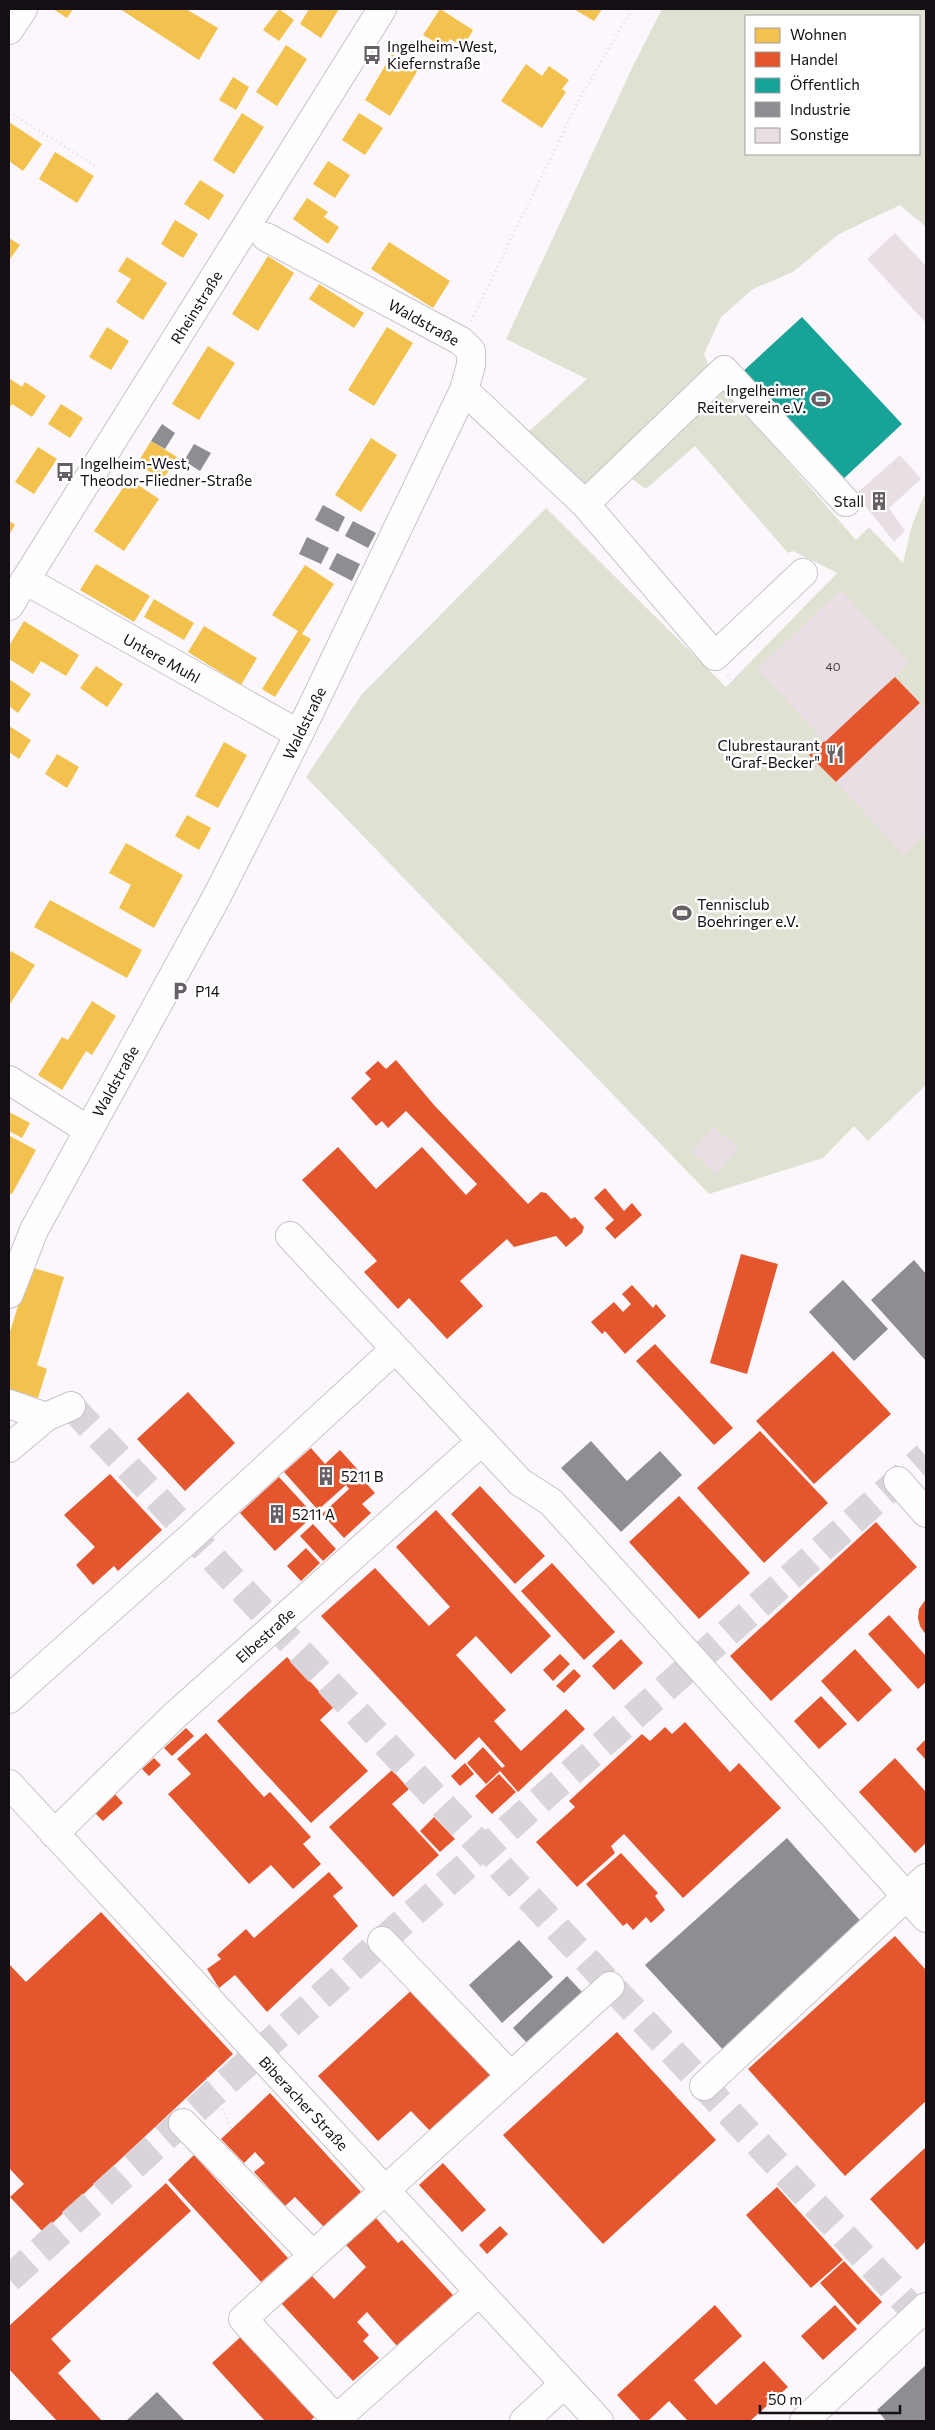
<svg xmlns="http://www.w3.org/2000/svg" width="935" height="2430" font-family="Commissioner,sans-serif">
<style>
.green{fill:#dfe2d2;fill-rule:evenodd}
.homes{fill:#f2c14e}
.shops{fill:#e4572e}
.public{fill:#17a398}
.industry{fill:#8d8d92}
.building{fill:#e8dee3}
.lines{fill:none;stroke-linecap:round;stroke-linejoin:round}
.minor-tunnel{stroke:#d9d4d9;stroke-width:28;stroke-dasharray:28 14;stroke-linecap:butt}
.minor-casing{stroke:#c8c3c8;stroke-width:30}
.major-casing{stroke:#c8c3c8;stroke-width:30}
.path{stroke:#e1e0e1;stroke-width:3;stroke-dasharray:1 4;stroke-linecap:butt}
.minor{stroke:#fffeff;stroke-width:28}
.major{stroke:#fffeff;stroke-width:28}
.path-bridge{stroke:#e1e0e1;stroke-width:3;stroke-dasharray:1 4;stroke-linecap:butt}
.labels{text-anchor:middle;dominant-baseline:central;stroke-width:5;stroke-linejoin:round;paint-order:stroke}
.number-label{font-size:12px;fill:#4a4348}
.poi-label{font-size:15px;fill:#150f15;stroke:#fff;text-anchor:start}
.street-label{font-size:15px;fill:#150f15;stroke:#fff}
</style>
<rect width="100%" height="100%" fill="#fcf7fc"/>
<path class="green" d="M662,9H926V227L900,205L839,234L793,272L753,289L721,317L704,354L712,375L856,540L869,527L903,563L912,525L926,491V1085L868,1141L854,1126L823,1158L709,1194L306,777L362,694L546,508L726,687L837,573L793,551L788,553L695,446L646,489L628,476L595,504L527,433L587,379L506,339L633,66ZM746,16H919V154H746Z"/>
<path class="homes" d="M53,9H73L67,18Z
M120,9H186L218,28L199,60Z
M279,9L294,20L279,41L263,30Z
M309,9H339L321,38L300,24Z
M440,9L473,30L463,47L450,39L445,48L423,35Z
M574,9H602L594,21Z
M286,45L307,59L277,106L256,92Z
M392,54L418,70L390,116L365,100Z
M526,64L542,76L549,66L569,80L562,89L566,92L542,128L501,101Z
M233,77L249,87L236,110L219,100Z
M242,113L264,127L234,174L213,160Z
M359,113L383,128L365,155L342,140Z
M9,122L42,144L23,171L9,161Z
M55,152L94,176L77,203L39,179Z
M328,161L350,175L335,198L313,184Z
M200,180L224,195L209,220L184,204Z
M307,198L328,212L324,217L339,227L328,244L293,219Z
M175,220L198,234L183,258L161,244Z
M9,238L20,245L10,259L9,258Z
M389,242L450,281L433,308L371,269Z
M268,256L294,273L258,331L232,314Z
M127,257L167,283L143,320L116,302L131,279L118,271Z
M319,284L364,313L354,328L309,299Z
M107,327L129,341L111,370L89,357Z
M387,327L413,343L374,406L348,390Z
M208,346L235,363L199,420L172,404Z
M9,378L22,387L25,382L46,396L32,417L12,404L9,409Z
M61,404L83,418L70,438L48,424Z
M371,438L397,455L361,512L335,495Z
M151,441L177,457L163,480L137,464Z
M38,447L57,459L34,494L15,482Z
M129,479L159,499L124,551L94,531Z
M9,521L15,525L9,535Z
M96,564L150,596L134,622L80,590Z
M305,565L334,584L302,634L311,639L275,697L262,689L298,631L272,615Z
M154,599L194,623L184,640L144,617Z
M24,621L79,655L66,676L41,661L33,674L9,659V646Z
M204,626L257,658L241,685L188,652Z
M96,666L123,684L107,707L80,688Z
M9,679L31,694L18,713L9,706Z
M9,726L31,740L19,759L9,752Z
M224,742L247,755L218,808L195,796Z
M57,754L79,767L67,788L45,774Z
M187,815L211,828L199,850L175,836Z
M126,843L183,875L154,928L119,908L131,885L109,873Z
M50,900L142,950L127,978L34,927Z
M11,951L35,965L10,1004L9,955Z
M92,1001L116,1016L92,1055L86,1051L62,1090L38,1075L62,1037L68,1040Z
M9,1112L30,1123L22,1138L9,1131Z
M10,1136L36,1150L12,1194L9,1193Z
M30,1267L64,1277L37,1365L47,1369L38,1398L9,1389V1335Z"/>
<path class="shops" d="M895,677L920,703L836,782L809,755Z
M396,1060L434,1105L528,1204L541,1192L546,1193L571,1219L575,1217L584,1227L582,1233L566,1247L556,1236L514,1247L507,1239L460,1281L483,1306L447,1339L409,1298L398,1309L364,1272L377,1261L302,1180L338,1147L376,1189L422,1147L466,1195L477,1184L406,1111L388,1128L382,1121L376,1126L351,1098L371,1079L365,1073L378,1061L386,1069Z
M605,1188L624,1211L632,1203L642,1215L615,1239L605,1228L614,1220L594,1198Z
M741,1254L778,1264L747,1374L710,1363Z
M632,1285L653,1308L656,1304L666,1316L625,1354L605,1331L602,1334L591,1322L614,1302L623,1312L631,1304L622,1294Z
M655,1344L733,1428L714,1445L636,1361Z
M833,1351L891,1414L814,1484L756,1421Z
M188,1392L235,1443L185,1491L137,1439Z
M760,1431L828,1503L764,1563L697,1488Z
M311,1448L325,1464L340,1450L368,1481L366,1483L375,1493L362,1504L371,1513L344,1538L322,1514L349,1489L346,1485L318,1510L284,1472Z
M110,1474L162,1530L118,1571L114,1566L93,1585L76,1565L95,1547L64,1515Z
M279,1477L314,1515L275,1551L240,1513Z
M480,1486L545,1556L515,1584L451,1514Z
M679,1496L750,1573L699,1619L629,1542Z
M436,1510L551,1636L511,1674L476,1636L456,1655L506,1710L494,1721L521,1751L566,1709L585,1729L518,1792L500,1771L486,1784L467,1763L483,1747L502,1768L505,1766L479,1737L455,1760L321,1616L375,1568L429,1626L450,1607L396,1547Z
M876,1522L917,1567L771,1701L730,1656Z
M313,1524L336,1549L323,1561L300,1536Z
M306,1548L320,1563L301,1581L287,1566Z
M552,1563L615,1632L584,1660L521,1591Z
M926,1599V1635L920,1626L918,1618L919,1609Z
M889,1615L926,1656V1682L918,1689L868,1634Z
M621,1639L643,1663L614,1690L592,1666Z
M855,1649L892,1690L858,1722L821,1681Z
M560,1654L570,1664L553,1681L543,1670Z
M287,1657L334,1707L320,1720L368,1771L311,1823L217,1721Z
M574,1669L581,1676L564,1693L556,1686Z
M821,1696L847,1724L819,1749L794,1721Z
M685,1722L730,1772L739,1763L781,1808L683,1898L624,1834L611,1846L615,1853L577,1887L536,1842L575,1807L569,1801L642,1734L650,1741L665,1727L672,1734Z
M186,1728L194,1736L172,1756L164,1748Z
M206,1733L264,1797L270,1792L311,1837L303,1844L321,1864L293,1889L271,1865L249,1884L168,1794L191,1774L177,1759Z
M926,1739V1760L916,1749Z
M154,1758L161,1765L149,1776L142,1769Z
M895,1758L926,1792V1843L915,1853L859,1792Z
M465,1763L474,1774L460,1786L451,1776Z
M392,1770L409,1789L392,1804L439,1855L393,1897L329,1827Z
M499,1774L516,1792L492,1814L475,1796Z
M114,1793L123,1803L103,1821L94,1812Z
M434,1817L455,1839L440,1852L420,1831Z
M621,1853L658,1893L655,1896L665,1910L651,1923L646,1917L633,1930L627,1923L623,1926L586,1884Z
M329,1872L343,1888L333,1896L358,1926L267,2012L235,1975L219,1988L207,1969L221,1959L217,1955L246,1929L254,1938Z
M101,1912L233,2054L43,2232L10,2197L24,2184L9,2168V1964L26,1982Z
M895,1936L926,1970V2101L845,2176L748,2069Z
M414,1988L495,2075L432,2133L411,2111L378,2141L318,2076Z
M617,2032L716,2140L603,2244L503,2135Z
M270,2093L361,2192L324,2227L295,2197L285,2206L254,2172L265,2163L255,2152L244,2163L221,2139Z
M926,2147V2241L917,2250L870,2199Z
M194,2155L288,2258L261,2282L168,2180Z
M443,2163L486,2210L462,2232L419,2185Z
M166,2183L191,2211L51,2339L71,2361L58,2373L102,2421H57L9,2369V2326Z
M777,2187L843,2260L811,2288L746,2215Z
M376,2218L398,2243L402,2240L453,2295L397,2346L367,2312L357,2322L369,2335L363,2341L379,2358L353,2381L281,2303L311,2275L334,2299L366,2267L346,2245Z
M500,2226L508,2234L487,2254L479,2245Z
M844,2261L882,2302L858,2325L820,2283Z
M715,2305L742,2336L694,2380L716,2405L764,2361L788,2387L750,2421H688L669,2401L648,2421H641L617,2395Z
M835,2305L857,2329L823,2360L801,2336Z
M246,2332L319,2413L310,2421H265L212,2363Z"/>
<path class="public" d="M802,317L902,424L840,482L740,374Z"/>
<path class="industry" d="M162,424L175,433L165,449L151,441Z
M194,444L211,453L200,471L184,461Z
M323,505L345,517L338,532L315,520Z
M353,521L376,533L368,548L345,536Z
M307,537L329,548L321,564L299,554Z
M337,553L360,564L352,581L329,569Z
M914,1260L926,1274V1361L871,1300Z
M843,1280L888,1329L854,1361L809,1312Z
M591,1441L627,1481L660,1451L682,1475L621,1532L561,1468Z
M787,1838L865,1926L726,2053L645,1965Z
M519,1940L553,1977L502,2023L469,1985Z
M567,1976L582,1992L527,2043L513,2028Z
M926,2365V2421H886L877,2410Z
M157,2392L185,2421H126Z"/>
<path class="building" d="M895,233L926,266V323L867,259Z
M900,455L921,479L889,508L905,531L894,542L856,494Z
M841,590L909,663L825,742L757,669Z
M920,703L926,710V834L904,855L836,782Z
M713,1127L739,1148L717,1174L691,1152Z"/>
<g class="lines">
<path class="minor-tunnel" d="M71,1406L926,2324
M9,2279L382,1941L926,1456"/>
<g class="minor-casing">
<path id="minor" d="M9,30L23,9
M464,390L585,504L715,656L803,573
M585,504L724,370L846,502
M25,580L299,734
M9,1080L88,1130
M290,1236L520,1482L551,1502L926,1918
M9,1294L34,1230L216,898L299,734L464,390L471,365V351L461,341L266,237
M9,1404L46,1417
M9,1448L46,1417L71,1406
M898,1481L926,1513
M9,1699L192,1536L395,1349
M9,1784L599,2421
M54,1834L172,1718L482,1441
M382,1941L511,2076
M704,2086L926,1878
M183,2123L313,2255
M334,2421L479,2292
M338,2421L243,2319L610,1986
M524,2421L564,2384
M804,2421L926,2307"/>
</g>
<g class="major-casing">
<path id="major" d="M9,606L382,9"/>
</g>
<path class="path" d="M9,112L97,167
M471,321L580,98L632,9
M501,645L645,805
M364,831L738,1136L769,1148L807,1153L826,1137L898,931L912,884L838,806L742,697L727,674
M903,915L926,925
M520,958L645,805L751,708
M749,1140L823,1056L859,1041"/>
<use href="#minor" class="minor"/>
<use href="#major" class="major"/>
<path class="path-bridge" d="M208,2077L231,2129"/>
</g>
<defs>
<g id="bus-bare" transform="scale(1.5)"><path d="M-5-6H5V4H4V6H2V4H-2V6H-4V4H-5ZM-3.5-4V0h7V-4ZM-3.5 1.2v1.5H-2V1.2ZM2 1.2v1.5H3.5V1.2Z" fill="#666066" stroke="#fff" stroke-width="2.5" paint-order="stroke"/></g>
<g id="stadium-bare" transform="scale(1.5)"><path d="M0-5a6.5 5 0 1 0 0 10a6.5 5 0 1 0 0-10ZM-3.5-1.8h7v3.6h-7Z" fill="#666066" stroke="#fff" stroke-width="2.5" paint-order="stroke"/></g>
<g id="building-bare" transform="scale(1.5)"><path d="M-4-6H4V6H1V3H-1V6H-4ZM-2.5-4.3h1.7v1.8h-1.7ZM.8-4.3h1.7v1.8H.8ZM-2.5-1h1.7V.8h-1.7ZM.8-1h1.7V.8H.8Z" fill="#666066" stroke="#fff" stroke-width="2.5" paint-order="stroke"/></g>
<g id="restaurant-bare" transform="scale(1.5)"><path d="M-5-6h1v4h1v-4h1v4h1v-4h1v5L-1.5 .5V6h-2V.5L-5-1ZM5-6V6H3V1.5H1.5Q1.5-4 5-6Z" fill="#666066" stroke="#fff" stroke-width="2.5" paint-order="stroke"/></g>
<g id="parking-bare" transform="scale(1.5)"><path d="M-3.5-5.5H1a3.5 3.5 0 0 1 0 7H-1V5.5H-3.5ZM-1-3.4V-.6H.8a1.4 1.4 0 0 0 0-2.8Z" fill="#666066" stroke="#fff" stroke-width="2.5" paint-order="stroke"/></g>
</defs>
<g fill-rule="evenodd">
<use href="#bus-bare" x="372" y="55"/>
<use href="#stadium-bare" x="821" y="399"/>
<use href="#bus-bare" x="65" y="472"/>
<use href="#building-bare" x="879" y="501"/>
<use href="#restaurant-bare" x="835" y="754"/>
<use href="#stadium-bare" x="682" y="913"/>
<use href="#parking-bare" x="180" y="991"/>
<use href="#building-bare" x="326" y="1476"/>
<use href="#building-bare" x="277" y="1514"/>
</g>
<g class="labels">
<g class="number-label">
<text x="833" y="666">40</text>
</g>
<g class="poi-label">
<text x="387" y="46">Ingelheim-West,<tspan x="387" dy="17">Kiefernstraße</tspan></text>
<text x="806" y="390" text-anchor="end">Ingelheimer<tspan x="806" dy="17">Reiterverein e.V.</tspan></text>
<text x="80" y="463">Ingelheim-West,<tspan x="80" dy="17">Theodor-Fliedner-Straße</tspan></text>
<text x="864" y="501" text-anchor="end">Stall</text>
<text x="820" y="745" text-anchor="end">Clubrestaurant<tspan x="820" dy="17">"Graf-Becker"</tspan></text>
<text x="697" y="904">Tennisclub<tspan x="697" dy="17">Boehringer e.V.</tspan></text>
<text x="195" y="991">P14</text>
<text x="341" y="1476">5211 B</text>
<text x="292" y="1514">5211 A</text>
</g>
<g class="street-label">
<text transform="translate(196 307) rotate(-58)">Rheinstraße</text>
<text transform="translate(424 322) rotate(29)">Waldstraße</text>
<text transform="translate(162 658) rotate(29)">Untere Muhl</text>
<text transform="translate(304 723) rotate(-64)">Waldstraße</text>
<text transform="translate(115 1081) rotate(-61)">Waldstraße</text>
<text transform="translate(265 1635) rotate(-42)">Elbestraße</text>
<text transform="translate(304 2103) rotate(47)">Biberacher Straße</text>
</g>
</g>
<rect width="935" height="2430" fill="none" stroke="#150f15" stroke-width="20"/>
<rect x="745" y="15" width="175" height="140" fill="#ffffff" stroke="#a19fa1"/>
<rect x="755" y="28" width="25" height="15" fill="#f2c14e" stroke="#a19fa1"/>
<text x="790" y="40" font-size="15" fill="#150f15">Wohnen</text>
<rect x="755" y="52" width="25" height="15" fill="#e4572e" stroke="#a19fa1"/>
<text x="790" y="65" font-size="15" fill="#150f15">Handel</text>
<rect x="755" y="78" width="25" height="15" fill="#17a398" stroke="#a19fa1"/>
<text x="790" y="90" font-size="15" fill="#150f15">Öffentlich</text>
<rect x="755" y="102" width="25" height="15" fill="#8d8d92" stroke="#a19fa1"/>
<text x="790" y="115" font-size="15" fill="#150f15">Industrie</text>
<rect x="755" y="128" width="25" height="15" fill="#e8dee3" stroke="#a19fa1"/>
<text x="790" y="140" font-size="15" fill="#150f15">Sonstige</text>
<path d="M760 2405v8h140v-8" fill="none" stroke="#150f15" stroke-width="2.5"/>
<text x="768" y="2405" font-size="15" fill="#150f15" stroke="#ffffff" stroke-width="4" paint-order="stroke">50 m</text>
</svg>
